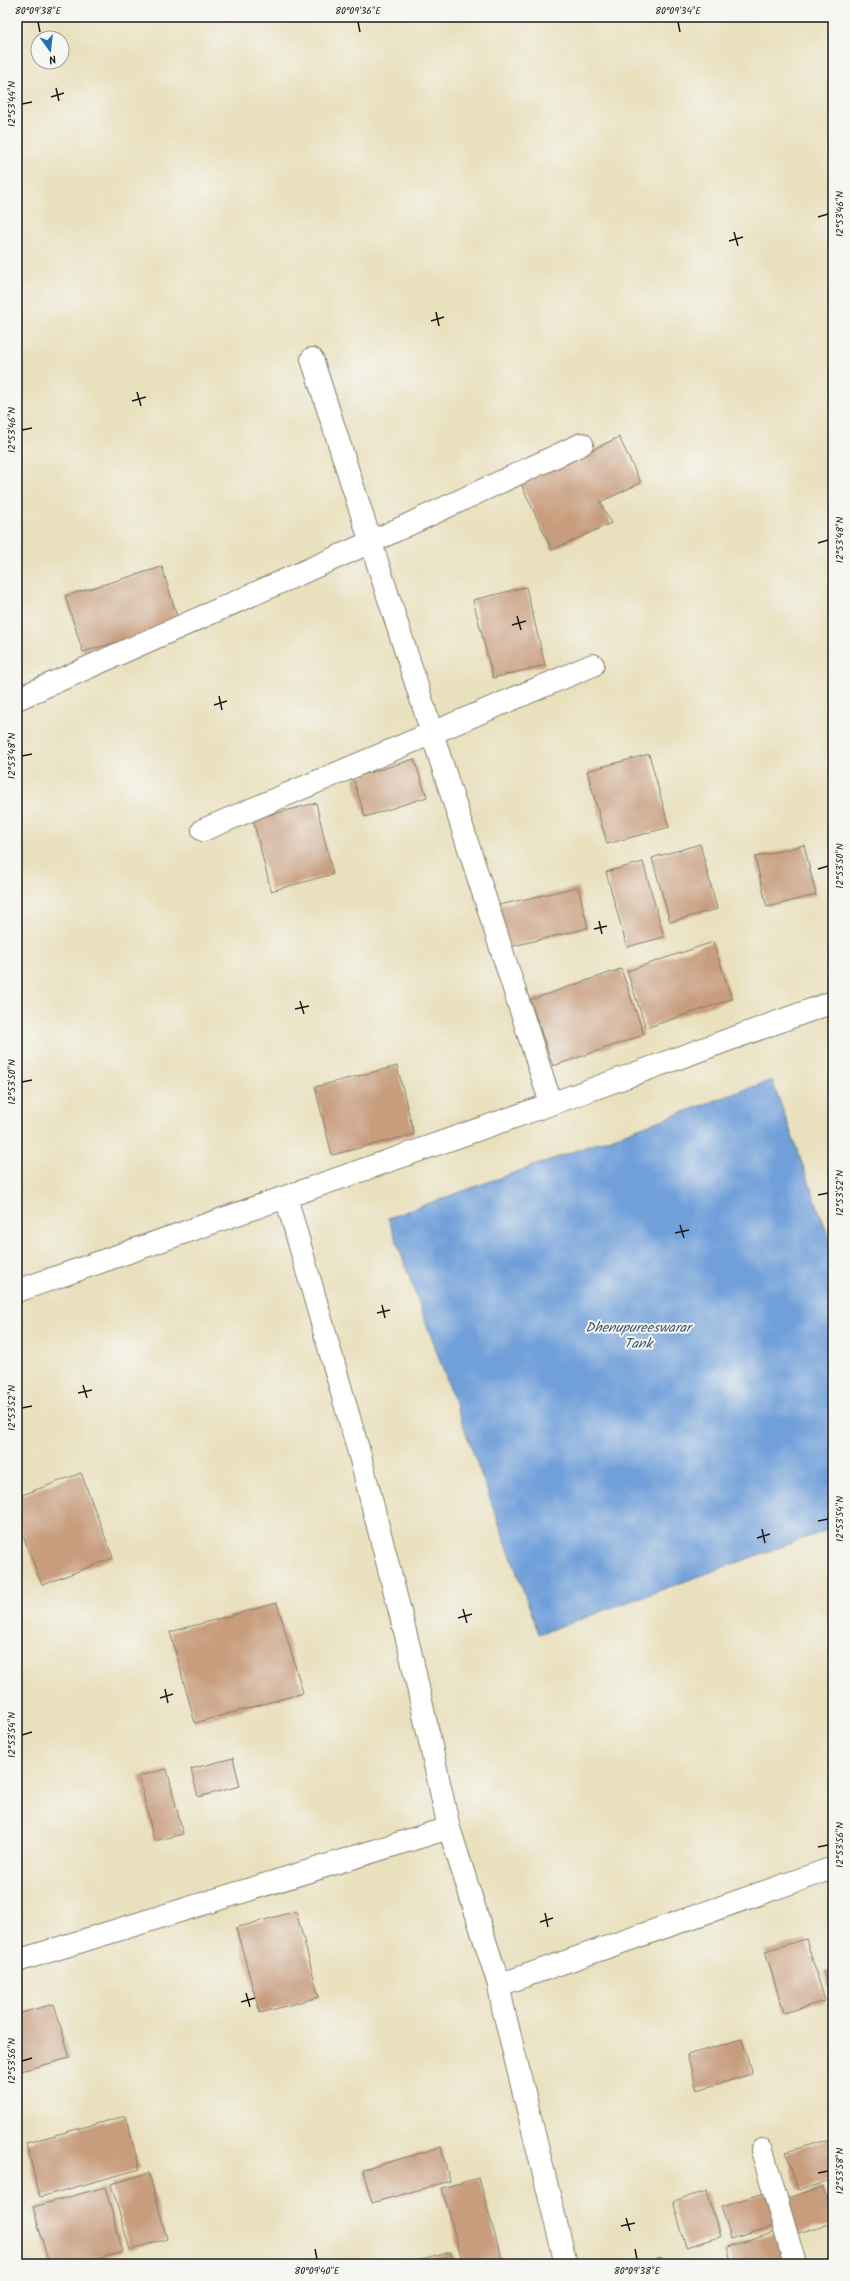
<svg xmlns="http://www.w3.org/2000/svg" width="850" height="2281" font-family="Kalam,sans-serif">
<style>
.water{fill:#709fd9;stroke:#465e7a}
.building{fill:#c89d7e}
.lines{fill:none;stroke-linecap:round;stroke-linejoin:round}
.minor-casing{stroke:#827e6c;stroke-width:24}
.minor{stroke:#fff;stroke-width:22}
.ticks{fill:none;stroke:#1c1c1c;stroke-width:1.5}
.labels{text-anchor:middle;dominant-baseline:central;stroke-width:4;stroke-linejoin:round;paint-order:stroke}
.water-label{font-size:14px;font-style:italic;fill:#425771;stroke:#f6f6f2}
.neatline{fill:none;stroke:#1c1c1c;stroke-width:1.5}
.ticks-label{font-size:10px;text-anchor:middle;fill:#1c1c1c}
</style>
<rect width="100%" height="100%" fill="#f6f6f2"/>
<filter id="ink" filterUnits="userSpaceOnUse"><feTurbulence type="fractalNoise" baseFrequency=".025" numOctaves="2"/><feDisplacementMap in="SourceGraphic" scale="8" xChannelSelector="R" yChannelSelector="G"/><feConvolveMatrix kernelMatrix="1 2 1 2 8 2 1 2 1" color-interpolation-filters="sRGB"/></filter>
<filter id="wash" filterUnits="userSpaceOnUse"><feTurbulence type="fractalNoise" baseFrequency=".012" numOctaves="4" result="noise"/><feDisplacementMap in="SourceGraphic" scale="16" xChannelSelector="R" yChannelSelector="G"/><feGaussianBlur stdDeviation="0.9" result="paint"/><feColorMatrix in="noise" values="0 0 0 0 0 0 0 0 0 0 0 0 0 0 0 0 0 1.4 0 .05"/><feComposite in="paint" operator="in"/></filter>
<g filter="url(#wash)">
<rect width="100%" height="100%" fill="#e9e0bd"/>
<path class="water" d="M772,1080L833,1249V1528L539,1634L388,1218Z"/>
<g id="blocks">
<path class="building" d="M619,437L641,483L600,502L611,523L552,550L521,484Z
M162,567L179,623L83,652L65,596Z
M526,587L545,665L493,678L473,600Z
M649,754L669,827L607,844L587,771Z
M414,759L427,797L365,817L353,778Z
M316,803L333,874L271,891L253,819Z
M700,844L717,909L670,922L652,858Z
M804,845L816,895L767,907L755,857Z
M643,862L664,937L627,947L606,872Z
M578,887L588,928L505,948L495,906Z
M713,942L732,999L646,1028L627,971Z
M621,969L644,1035L553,1066L530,1000Z
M397,1066L414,1134L332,1155L315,1087Z
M81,1473L113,1558L42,1585L17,1520V1497Z
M277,1603L303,1693L195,1723L170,1632Z
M233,1758L240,1786L198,1797L191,1769Z
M167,1769L183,1834L154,1841L139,1776Z
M296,1911L319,1997L260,2013L236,1928Z
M806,1939L825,2001L784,2013L765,1951Z
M833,1968V2001L832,2002L823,1971Z
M54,2004L70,2058L17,2072V2014Z
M742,2039L752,2074L697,2090L687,2055Z
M125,2116L140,2169L40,2197L26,2143Z
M833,2138V2180L798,2190L786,2152Z
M441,2147L450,2181L372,2203L363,2170Z
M149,2173L167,2239L130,2250L111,2184Z
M479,2178L503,2264H463L442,2188Z
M105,2187L123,2252L80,2264H49L33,2207Z
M823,2187L833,2223L791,2235L781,2200Z
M707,2191L720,2237L686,2247L673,2201Z
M768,2192L778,2225L731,2239L721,2206Z
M777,2232L786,2264H732L727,2247Z
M451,2252L455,2264H416L415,2262Z
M661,2258L663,2264H642Z"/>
</g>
</g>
<g filter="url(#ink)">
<use href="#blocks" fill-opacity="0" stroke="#827e6c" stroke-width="1"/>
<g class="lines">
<g class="minor-casing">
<path id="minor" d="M312,359L551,1104
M17,699L371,542L582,444
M203,830L593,665
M286,1197L360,1456L410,1651L449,1828L499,1985L833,1868
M17,1291L551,1104L833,1002
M17,1961L449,1828
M499,1985L503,2008L566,2264
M762,2150L795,2264"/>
</g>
<use href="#minor" class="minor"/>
</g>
</g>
<path class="ticks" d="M38,22L40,32M358,22L360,32M678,22L680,32M56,88L59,101M51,97L64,93M22,104L32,102M818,217L828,214M734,232L738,246M729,241L743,237M436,312L439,326M431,321L444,317M137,392L141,406M132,401L146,397M22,430L32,428M818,543L828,540M517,616L521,630M512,625L526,621M219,696L222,710M214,705L227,701M22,756L32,754M818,869L828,866M599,921L602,934M594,929L607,926M300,1001L304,1014M295,1009L309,1006M22,1082L32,1080M818,1195L828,1193M680,1225L684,1238M675,1233L689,1230M382,1305L385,1318M377,1313L390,1310M83,1385L87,1398M78,1393L92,1390M22,1408L32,1406M818,1521L828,1519M762,1529L765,1543M757,1538L770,1534M463,1609L467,1623M458,1618L472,1614M165,1689L168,1703M160,1698L173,1694M22,1735L32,1732M818,1847L828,1845M545,1913L548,1927M540,1922L553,1918M246,1993L250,2007M241,2002L255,1998M22,2061L32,2058M818,2173L828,2171M626,2218L630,2231M621,2226L635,2223M315,2249L317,2259M635,2249L637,2259"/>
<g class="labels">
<g class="water-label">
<text x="638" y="1328">Dhenupureeswarar<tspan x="638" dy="16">Tank</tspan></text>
</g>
</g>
<rect width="850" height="2281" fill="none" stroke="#f6f6f2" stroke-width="44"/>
<g transform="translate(50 50) rotate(165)"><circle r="19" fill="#f6f6f2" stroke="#9f9f9c"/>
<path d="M0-3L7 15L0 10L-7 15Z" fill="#1f6fb2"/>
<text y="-6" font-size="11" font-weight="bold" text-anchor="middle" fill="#1c1c1c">N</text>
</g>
<rect x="22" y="22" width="806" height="2237" class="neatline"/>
<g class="ticks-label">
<text x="38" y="14">80°09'38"E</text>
<text x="358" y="14">80°09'36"E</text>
<text x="678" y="14">80°09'34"E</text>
<text transform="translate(11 104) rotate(-90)" y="4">12°53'44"N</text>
<text transform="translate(839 214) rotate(-90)" y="4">12°53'46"N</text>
<text transform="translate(11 430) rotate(-90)" y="4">12°53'46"N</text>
<text transform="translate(839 540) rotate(-90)" y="4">12°53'48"N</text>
<text transform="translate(11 756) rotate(-90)" y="4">12°53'48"N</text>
<text transform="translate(839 866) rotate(-90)" y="4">12°53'50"N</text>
<text transform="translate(11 1082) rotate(-90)" y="4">12°53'50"N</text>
<text transform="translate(839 1193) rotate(-90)" y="4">12°53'52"N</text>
<text transform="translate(11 1408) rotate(-90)" y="4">12°53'52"N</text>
<text transform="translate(839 1519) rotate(-90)" y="4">12°53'54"N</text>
<text transform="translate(11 1735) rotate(-90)" y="4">12°53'54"N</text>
<text transform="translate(839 1845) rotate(-90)" y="4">12°53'56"N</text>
<text transform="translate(11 2061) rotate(-90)" y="4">12°53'56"N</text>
<text transform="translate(839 2171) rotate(-90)" y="4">12°53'58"N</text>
<text x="317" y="2274">80°09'40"E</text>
<text x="637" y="2274">80°09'38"E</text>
</g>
</svg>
